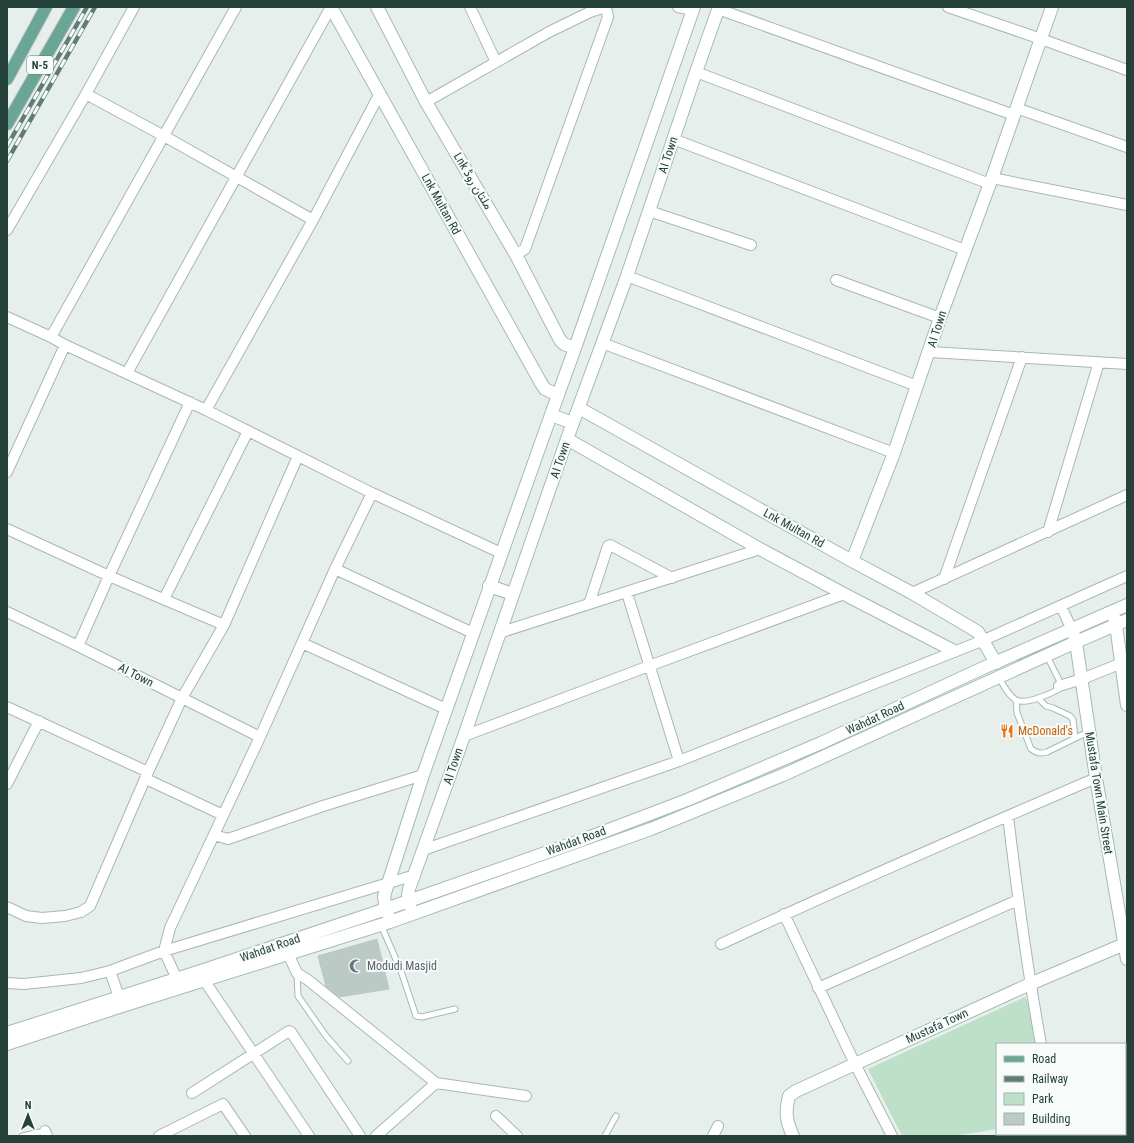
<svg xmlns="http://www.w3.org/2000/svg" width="1134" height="1143" font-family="'Roboto Condensed',Vazirmatn,sans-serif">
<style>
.green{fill:#bfe0c8}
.building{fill:#bbcac4;stroke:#b8c9c2}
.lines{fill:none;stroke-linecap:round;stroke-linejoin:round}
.lane-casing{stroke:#a8b8b2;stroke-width:7}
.street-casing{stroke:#a8b8b2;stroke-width:12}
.secondary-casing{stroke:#a4bbb3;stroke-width:14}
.primary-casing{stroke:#c2cac8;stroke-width:14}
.lane{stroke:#fff;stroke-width:5}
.street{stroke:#fff;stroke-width:10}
.secondary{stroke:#fff;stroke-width:12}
.primary{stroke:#6aa596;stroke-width:12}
.rail-casing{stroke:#5f7d75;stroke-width:4.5}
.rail{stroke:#f7fbf9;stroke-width:3;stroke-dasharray:9;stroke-linecap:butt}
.labels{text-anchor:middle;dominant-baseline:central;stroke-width:4;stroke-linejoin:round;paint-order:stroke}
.shield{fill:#f7fbf9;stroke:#637a73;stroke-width:1}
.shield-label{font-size:11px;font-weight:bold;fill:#24423a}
.street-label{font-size:12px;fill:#24423a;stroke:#f7fbf9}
.food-label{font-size:12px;fill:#c56008;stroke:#f7fbf9;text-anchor:start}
.worship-label{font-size:12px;fill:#5b616d;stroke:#f7fbf9;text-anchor:start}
</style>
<rect width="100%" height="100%" fill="#e6efeb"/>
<path class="green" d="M1025,997L1031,1007L1037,1044H997V1129L954,1136H902L868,1069Z"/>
<path class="building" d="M377,939L389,989L339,997L326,986L318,956Z"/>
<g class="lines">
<g class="lane-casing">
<path id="lane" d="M999,677C1003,685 1008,695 1016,700C1026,705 1050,694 1059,689L1060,682L1047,656
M1038,698L1046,706L1053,708L1070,716L1073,720L1075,738
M1016,700L1017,713L1031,749C1037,753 1040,754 1047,752L1088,732
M381,925L401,971L416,1016L422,1017L455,1009
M297,973L298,996L326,1036L348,1061
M22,1136L45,1131
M605,1136L616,1116"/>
</g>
<g class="street-casing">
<path id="street" d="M470,7L496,62
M678,7L693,10
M948,7L1041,39L1127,70
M718,9L1014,115
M696,72L990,184
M86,94L164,136L313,220
M426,102L549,32L590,12L606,7
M1016,108L1127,147
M673,139L965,250
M992,178L1127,205
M649,211L751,245
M7,230L86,94L134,7
M516,255L525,249L608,17L606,7
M627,276L917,386
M836,280L940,318
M7,317L51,337L65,345L206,410L372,493L501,553
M51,337L236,7
M602,343L894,453
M930,352L1127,364
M127,373L331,7
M206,410L313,220L379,95
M7,472L65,345
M7,529L109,576L224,625
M1048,532L1099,362
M335,569L473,633
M944,579L1022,357
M627,593L679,761
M912,593L1127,495
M164,599L248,431
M589,604L608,546L610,545L672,578
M1061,606L1072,630
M7,612L78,646L260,737
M499,633L760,549
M302,643L446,709
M78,646L109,576L190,402
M1059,686L1082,679L1127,661
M7,707L148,772
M464,736L649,666L844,594
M146,779L223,815
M7,784L39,721
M1008,816C1017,892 1027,968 1041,1044
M214,835L228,839L323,806L423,775
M423,850L679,761L984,640L1127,576
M7,907L26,916L42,918L65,916L81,912L90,906L148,772L182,698L224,625L298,456
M784,914L855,1064L892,1136
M721,944C845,886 970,832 1096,778
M288,954L297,973L308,980L436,1083L526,1096
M110,971L121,1003
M202,973L204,980L309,1136
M177,979L164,951L170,928L260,737L335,569L372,493
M7,983L24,984L81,978L110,971L164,951L415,875
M818,988L1018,900
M192,1093L289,1031L291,1032L360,1136
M496,1116L517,1136
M45,1131L47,1136
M1057,1134V1136
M159,1136L223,1104L245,1136
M376,1136L436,1083
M713,1136L718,1126
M1015,1136L1028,1134"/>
</g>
<g class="secondary-casing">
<path id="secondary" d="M331,7L541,383L545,389L558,395
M377,7L426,102L516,255L560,340L564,344L575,348
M579,408L852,561L912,593L978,632L996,663
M551,415L573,423
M567,439L760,549L844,594L954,651
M852,561L894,453L940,318L992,178L1052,7
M489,586L513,594
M1114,617L1116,625L1127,705
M1074,635L1076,642L1096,778L1127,959
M410,906L408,895L409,889L464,736L567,439L627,276L696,72L719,7
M388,915L385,904L384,896L423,775L558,395L575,348L694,7
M7,1033L201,971L386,909L582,840L687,800L821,743L983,668L1127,605
M7,1044L122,1006L390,922L651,829L783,775L1076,642L1127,620
M793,1136C786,1121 785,1111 789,1096L796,1091L1030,984L1127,943"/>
</g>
<g class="primary-casing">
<path id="primary" d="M7,79L46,7
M7,124L74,7"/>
</g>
<use href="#lane" class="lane"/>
<use href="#street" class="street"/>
<use href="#secondary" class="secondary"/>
<use href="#primary" class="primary"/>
<g class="rail-casing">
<path id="rail" d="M7,146L87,7
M7,161L95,7"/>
</g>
<use href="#rail" class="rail"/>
</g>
<defs>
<g id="restaurant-bare" transform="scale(1.08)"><path d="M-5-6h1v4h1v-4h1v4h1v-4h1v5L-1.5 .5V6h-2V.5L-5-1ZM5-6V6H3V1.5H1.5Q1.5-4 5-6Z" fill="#e8710a" stroke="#f7fbf9" stroke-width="2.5" paint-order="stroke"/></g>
<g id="mosque-bare" transform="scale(1.08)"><path d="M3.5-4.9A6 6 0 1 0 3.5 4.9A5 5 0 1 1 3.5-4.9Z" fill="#6b7280" stroke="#f7fbf9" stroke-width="2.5" paint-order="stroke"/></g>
</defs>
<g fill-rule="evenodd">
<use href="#restaurant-bare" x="1007" y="731"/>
<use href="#mosque-bare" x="356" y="966"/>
</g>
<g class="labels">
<rect class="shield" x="27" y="56" width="26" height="18" rx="3"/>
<g class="shield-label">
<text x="40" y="65">N-5</text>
</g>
<g class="street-label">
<text transform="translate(668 155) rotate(-72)">AI Town</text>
<text transform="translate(473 181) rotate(59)">Lnk ملتان روڈ</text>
<text transform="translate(441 204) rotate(61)">Lnk Multan Rd</text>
<text transform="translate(937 329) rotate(-72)">AI Town</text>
<text transform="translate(560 460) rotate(-71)">AI Town</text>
<text transform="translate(794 528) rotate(29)">Lnk Multan Rd</text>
<text transform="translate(136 675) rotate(27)">AI Town</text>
<text transform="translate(875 718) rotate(-25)">Wahdat Road</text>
<text transform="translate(453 766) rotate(-71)">AI Town</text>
<text transform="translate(1099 793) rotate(81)">Mustafa Town Main Street</text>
<text transform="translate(576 841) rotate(-20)">Wahdat Road</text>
<text transform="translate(270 948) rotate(-19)">Wahdat Road</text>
<text transform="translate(937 1026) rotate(-25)">Mustafa Town</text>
</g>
<g class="food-label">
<text x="1018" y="731">McDonald's</text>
</g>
<g class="worship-label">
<text x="367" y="966">Modudi Masjid</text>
</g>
</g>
<rect width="1134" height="1143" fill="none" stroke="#24423a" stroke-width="16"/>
<rect x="996" y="1043" width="130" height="92" fill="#f7fbf9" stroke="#a3b1ad"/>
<rect x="1004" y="1056" width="20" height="6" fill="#6aa596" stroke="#a3b1ad"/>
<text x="1032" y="1063" font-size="12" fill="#24423a">Road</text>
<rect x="1004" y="1076" width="20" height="6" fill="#5f7d75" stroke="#a3b1ad"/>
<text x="1032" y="1083" font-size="12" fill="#24423a">Railway</text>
<rect x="1004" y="1093" width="20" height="12" fill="#bfe0c8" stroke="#a3b1ad"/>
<text x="1032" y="1103" font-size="12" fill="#24423a">Park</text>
<rect x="1004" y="1113" width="20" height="12" fill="#bbcac4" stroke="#a3b1ad"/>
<text x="1032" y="1123" font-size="12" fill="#24423a">Building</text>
<g transform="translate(28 1115)" stroke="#f7fbf9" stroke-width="3" paint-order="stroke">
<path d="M0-3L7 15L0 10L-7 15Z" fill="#24423a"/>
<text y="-6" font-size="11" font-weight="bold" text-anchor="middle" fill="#24423a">N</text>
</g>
</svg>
